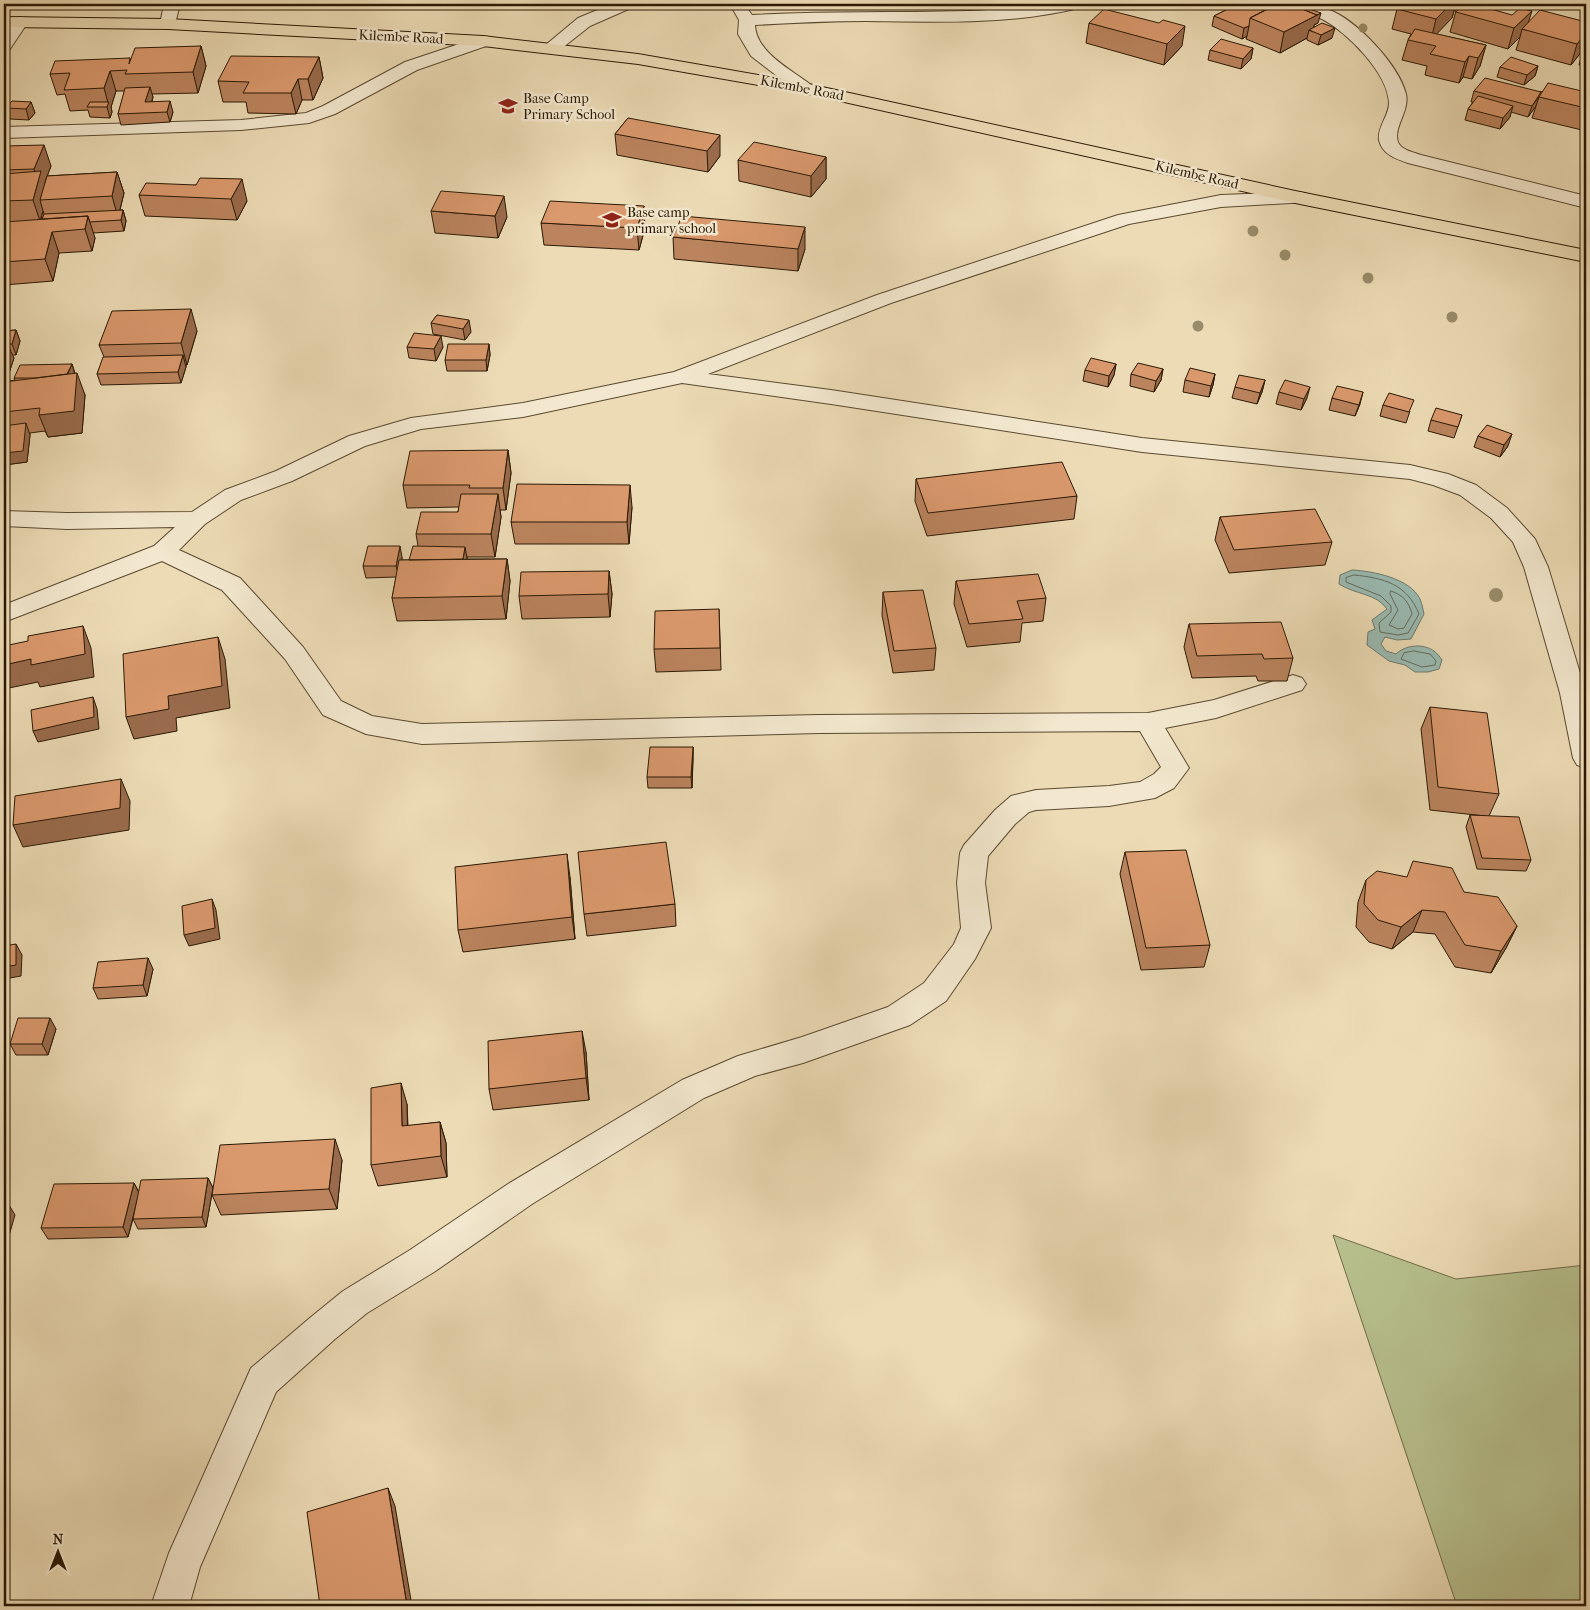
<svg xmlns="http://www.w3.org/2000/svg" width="1590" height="1610" font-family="'IM FELL French Canon',serif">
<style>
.green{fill:#b7c08e;stroke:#716c49}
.water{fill:#99bab2;stroke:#6d7a6c}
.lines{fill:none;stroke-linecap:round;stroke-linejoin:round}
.shore{stroke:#626a5b;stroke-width:1}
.street-casing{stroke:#5b4a30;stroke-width:2}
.primary-casing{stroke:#2b1904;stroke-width:2}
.street{fill:#f3e8cf;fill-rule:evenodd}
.primary{fill:#ecdbb5;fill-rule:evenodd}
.tree{fill:#998c6a}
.wall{fill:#bb845e;stroke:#2b1904;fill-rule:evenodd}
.shaded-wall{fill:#996b4c;stroke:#2b1904}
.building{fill:#da996d;stroke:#2b1904}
.labels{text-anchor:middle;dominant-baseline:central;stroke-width:5;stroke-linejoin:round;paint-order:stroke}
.far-street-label{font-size:14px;fill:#2b1904;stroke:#f3e8cf}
.far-poi-label{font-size:14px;fill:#2b1904;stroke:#f3e8cf;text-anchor:start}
</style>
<rect width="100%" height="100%" fill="#ecdbb5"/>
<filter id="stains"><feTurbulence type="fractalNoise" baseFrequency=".004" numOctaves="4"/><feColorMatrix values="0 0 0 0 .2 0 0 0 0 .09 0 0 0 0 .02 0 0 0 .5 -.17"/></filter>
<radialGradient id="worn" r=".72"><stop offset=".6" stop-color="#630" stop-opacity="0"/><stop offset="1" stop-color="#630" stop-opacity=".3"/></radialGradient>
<path class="green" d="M1333,1235L1456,1279L1586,1265V1606H1457Z"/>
<path class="water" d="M1352,570C1372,571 1410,578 1420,599C1422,604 1423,609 1424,614L1411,639L1397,640L1385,637L1381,644L1386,651L1396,654C1405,645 1423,643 1434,651C1437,653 1440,657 1442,660L1439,669L1428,672H1415L1405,665L1389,661L1367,645L1368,632L1375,629L1372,620L1387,609C1376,593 1356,595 1339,584L1340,575Z"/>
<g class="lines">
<path class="shore" d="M1354,575C1384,578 1407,584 1419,614L1408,633L1398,635L1380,632L1379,623L1391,612V606L1381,596L1346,582V578Z
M1391,591C1403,595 1409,602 1412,614L1404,628L1398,629L1389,625L1398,610L1390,594Z
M1414,651L1430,654L1436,661L1435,665L1422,667L1401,659L1404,653Z"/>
<g class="street-casing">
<path id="street" d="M164,4H180L174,28H162L160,24Z
M612,4H633L631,8L590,26L557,52L551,53L545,52L542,48L578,18Z
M730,4H744L752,15C824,11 896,13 968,11C1006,10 1044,1 1081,4L1079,8C1010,25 937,22 866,21C829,21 792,23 755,25C756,52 790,69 810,84L813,88L810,92L804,93L798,92L751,56L738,34L739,20Z
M1275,4C1293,4 1310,3 1327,9C1356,19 1399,65 1406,94C1410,111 1393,127 1398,142C1401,150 1413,152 1421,155L1586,196V208L1408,163C1396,159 1382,154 1379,140C1377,127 1389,116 1389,103C1388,73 1347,32 1322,19C1308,12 1292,11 1277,8Z
M20,17L26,18L28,22L10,49L4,50V33L14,18Z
M483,36L489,37L492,41L489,45L417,70L335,114L309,123L241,130L4,138V127L241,120L306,113L323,106L405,62Z
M1300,192L1307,194L1310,198L1307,202L1221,207L1129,224L891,303L708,374L831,390L1142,438L1410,465L1448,474L1476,485L1507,508L1535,539L1548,567L1586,693V768L1577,765L1573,758L1560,693L1524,567L1513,542L1491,518L1460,495L1433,485L1410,479L1142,452L831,404L682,383L523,417L421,429L365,446L292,481L241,500L205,524L179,550L240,578L303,647L341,701L372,716L422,724L819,715L1148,713L1214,700L1293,675L1302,678L1306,684L1302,690L1216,718L1165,728L1189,768L1174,788L1155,798L1109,806L1036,810L1029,812L1015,824L988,856L985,883L991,928L975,959L946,1001L910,1025L803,1063L755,1076L704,1098L532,1204L434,1272L367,1313L335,1339L276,1392L200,1567L189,1606H151L169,1553L251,1368L311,1317L343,1291L410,1250L508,1184L682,1080L738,1056L802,1037L888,1007L924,983L954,944L961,928L957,883L960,853L964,845L995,810L1011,796L1036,790L1109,786L1140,782L1154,774L1161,767L1140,731L819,733L422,744L366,734L323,715L285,659L222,590L162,561L4,622V605L154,546L175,527L67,529L4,526V511L67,513L192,512L225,490L276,471L349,436L411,418L523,403L674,372L877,295L1118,215L1221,195Z"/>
</g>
<g class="primary-casing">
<path id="primary" d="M4,17L168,19L483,36L638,54L804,83L1300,192L1586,250V262L1300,204L804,93L638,64L483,46L168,29L4,27Z"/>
</g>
<use href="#street" class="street"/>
<use href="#primary" class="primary"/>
</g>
<g class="tree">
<circle cx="1363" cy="28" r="4.5"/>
<circle cx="1253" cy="231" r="5.5"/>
<circle cx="1285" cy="255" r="5.5"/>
<circle cx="1368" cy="278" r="5.5"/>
<circle cx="1452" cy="317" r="5.5"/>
<circle cx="1198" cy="326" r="5.5"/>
<circle cx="1496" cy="595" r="7"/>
</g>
<path class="wall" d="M362,4H419L417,7Z
M1238,4H1295L1318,23L1314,25V27L1332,38L1318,45L1307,40V38L1280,53L1246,39L1247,36L1242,39L1212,26L1214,16Z
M1365,4H1387L1379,9Z
M1403,4H1491L1490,9L1529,22H1586V46L1571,65L1516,50L1520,37L1508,49L1450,32L1456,11H1454L1452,18L1436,34L1486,45L1480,66L1472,79L1463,77L1459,83L1425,75L1427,66L1402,60L1408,40L1411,34L1392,29L1397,9Z
M1089,23L1182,46L1164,65L1086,43Z
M201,46L206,66L198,93L152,94L153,97L152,102L173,112L170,122L121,125L118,114L125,91H116L111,107L112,112L110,118L90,117L88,110L70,111L65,94L57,95L50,74L130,58V60Z
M1253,48L1251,59L1241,69L1208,60L1210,50Z
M1586,51V67L1579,65L1582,54Z
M319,57L323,78L313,100H302L296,114L248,113L246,102H223L218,81Z
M1538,66L1535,76L1524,85L1497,77L1500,67Z
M1474,91L1586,92V131L1532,118L1536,106L1528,117L1511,112L1510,117L1500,129L1465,120L1468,109L1473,102H1471Z
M31,102L35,113L29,120L10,119L6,108Z
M628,118L720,156L708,172L617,155L615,134Z
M4,146L51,166L47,176L117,172L124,193L120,210H123L126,221L124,231L93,233L95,238L92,251L59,253L53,281L4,285ZM43,211L44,214L42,219H41Z
M826,157V179L811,197L739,181L738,160Z
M196,185L247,201L237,220L145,216L139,195Z
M431,211L507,217L498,238L435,233Z
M541,223L645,228L639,250L544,245Z
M673,237L805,249L798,271L674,259Z
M437,315L471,332L465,340L433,334L431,323Z
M16,330L20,341L16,355H12L14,358L7,379H4V331Z
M197,331L187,365H186V367L181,383L101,385L97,374L104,357L99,345Z
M489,344L490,355L487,371H447L445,360Z
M407,347H443L436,361L409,358Z
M72,364L75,373L85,395L82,433L48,437L45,431L30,433V435L27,462L4,465V382L15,380L14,378Z
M1116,364L1114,375L1108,387L1083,381L1085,370Z
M1163,369L1161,380L1154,392L1130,386L1131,374Z
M1215,374L1213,385L1209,397L1183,392L1185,380Z
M1265,380L1262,392L1257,404L1232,398L1235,387Z
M1279,392L1307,398L1301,410L1276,404Z
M1332,398L1360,404L1355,416L1329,410Z
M1383,405L1410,411L1406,423L1380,416Z
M1462,415L1454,438L1428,431L1431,420Z
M1478,436L1508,446L1500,457L1474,447Z
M508,450L511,473L506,510H500L501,517L495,557H467V559H507L510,581L506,619L397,621L392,598L396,577L366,578L363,566L402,557V560H409L418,546L416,534L458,512L459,507L407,508L403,485Z
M916,479L1077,496L1074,519L927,536L915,501Z
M632,507L629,544H515L511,522Z
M1220,517L1332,542L1325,565L1229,573L1215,540Z
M609,571L612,594L610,617L522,619L519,596Z
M956,581L1046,598L1043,621L1022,623L1020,642L967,647L954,604Z
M883,592L936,648L934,670L893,673L882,615Z
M719,609L721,670L656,672L654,649Z
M1189,624L1293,658L1287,681H1258L1256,676L1192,678L1184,647Z
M1430,707L1499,794L1489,816L1531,860L1526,871L1477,869L1466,827L1470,815L1485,816L1430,810L1421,729Z
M693,747V758L692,788H648L647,777Z
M1125,852L1210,945L1204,967L1141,970L1120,874Z
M570,877L575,939L463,952L458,930Z
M1366,880L1464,892L1517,926L1506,948L1491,973L1455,967L1435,934L1413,932L1392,949L1369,942L1356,927L1358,902Z
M675,904L676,926L587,936L584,914Z
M153,969L147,996L98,999L93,988Z
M56,1029L48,1055H16L10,1044Z
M586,1052L589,1100L493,1110L489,1089Z
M407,1104L408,1126L440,1122L446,1143L447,1177L378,1186L371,1165Z
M342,1160L337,1209L221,1215L212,1195Z
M208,1178L213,1188L206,1227L138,1229L133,1219L128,1237L48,1239L41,1228L134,1183L139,1192Z"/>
<path class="shaded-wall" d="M1380,4H1387L1379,9Z
M1450,4H1456L1452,18L1431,40L1436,19Z
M1488,4H1491L1486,20L1484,7Z
M1532,11L1526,30L1522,29L1520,37L1508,49L1514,28Z
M1321,13L1318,23L1314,25L1313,32L1309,30L1307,38L1280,53L1284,32Z
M1185,26L1182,46L1164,65L1167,44Z
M1249,26L1247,36L1242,39L1244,28Z
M1335,28L1332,38L1318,45L1321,35Z
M1586,33V46L1571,65L1577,44Z
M1486,45L1480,66L1472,79L1478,58Z
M201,46L206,66L198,93L193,72Z
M1253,48L1251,59L1241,69L1243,59Z
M1469,56L1463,77L1459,83L1465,62Z
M319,57L323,78L313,100L308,79Z
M1538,66L1535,76L1524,85L1527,75Z
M110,71L116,91L111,107L112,112L110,118L107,107L108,103L104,88Z
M298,79L302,100L296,114L291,93Z
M150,87L153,97L148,113L145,102Z
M1539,97L1536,106L1528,117L1532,106Z
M170,101L173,112L170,122L167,112Z
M31,102L35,113L29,120L26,109Z
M1513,106L1510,117L1500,129L1503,118Z
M720,135V156L708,172L707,151Z
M44,145L51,166L45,182L48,192L40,200L43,211L40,221L33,200L38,182L34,169Z
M826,157V179L811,197V176Z
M117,172L124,193L118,217L112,196Z
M242,179L247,201L237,220L231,199Z
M504,196L507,217L498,238L495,216Z
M644,206L645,228L639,250L637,228Z
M123,210L126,221L124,231L121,220Z
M88,216L95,238L92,251L85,229Z
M805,227V249L798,271V249Z
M52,232L59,253L53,281L45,259Z
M191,309L197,331L187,365L181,343Z
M469,320L471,332L465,340L463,329Z
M16,330L20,341L16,355L12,344Z
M441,336L443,347L436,361L434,349Z
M489,344L490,355L487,371L486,360Z
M9,347L14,358L7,379L4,369V365Z
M183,355L186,367L181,383L178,372Z
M72,364L75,375L66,378Z
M1116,364L1114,375L1108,387L1109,376Z
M1163,369L1161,380L1154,392L1156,381Z
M77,373L85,395L82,433L48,437L39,415Z
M1215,374L1213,385L1209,397L1211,386Z
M1265,380L1262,392L1257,404L1260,393Z
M1310,387L1307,398L1301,410L1304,399Z
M1363,392L1360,404L1355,416L1359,405Z
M26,423L30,435L27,462L4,465V453Z
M1512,434L1508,446L1500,457L1504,445Z
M508,450L511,473L506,510L503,488Z
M630,485L632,507L629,544L627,522Z
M498,494L501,517L495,557L491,534Z
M400,546L402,557L399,577L396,566Z
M465,547L467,558L464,576L462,565Z
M507,559L510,581L506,619L502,596Z
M609,571L612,594L610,617L608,594Z
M83,626L91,648L94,677L40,687L38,682L4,689V665Z
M218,637L225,659L230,708L176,718L177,731L134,739L126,717L168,696Z
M93,697L97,709L99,729L38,742L33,731Z
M693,747V758L692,788L691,777Z
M121,779L130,801L129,830L23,847L13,825Z
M567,854L570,877L575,939L572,917Z
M212,899L216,910L220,939L189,946L184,935Z
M1422,910L1413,932L1392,949L1401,927Z
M1517,926L1506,948L1491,973L1501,951Z
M16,944L22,955L21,976L4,979V967Z
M148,958L153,969L147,996L143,985Z
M50,1018L56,1029L48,1055L42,1044Z
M582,1031L586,1052L589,1100L586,1078Z
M401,1083L407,1104L408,1147L402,1126Z
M440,1122L446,1143L447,1177L441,1156Z
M335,1139L342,1160L337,1209L329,1189Z
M208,1178L213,1188L206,1227L202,1217Z
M134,1183L139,1193L128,1237L123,1227Z
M9,1205L15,1215L4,1253V1222Z
M388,1488L395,1506L412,1606H407Z"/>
<path class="building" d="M1238,4H1254L1267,9L1250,18L1249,26L1244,28L1214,16Z
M1262,4H1278L1271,7Z
M1278,4H1290L1317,15L1284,32L1250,18Z
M1290,4H1295L1321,13L1317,15Z
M1403,4H1451L1436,19L1397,9Z
M1464,4H1488L1484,7L1512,15L1520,8L1532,11L1514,28L1456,12Z
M1104,9L1159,23L1163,20L1185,26L1167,44L1089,23Z
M1540,10L1586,22V33L1577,44L1522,29Z
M1322,23L1335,28L1321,35L1309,30Z
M1415,29L1486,45L1478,58L1469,56L1465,62L1430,54L1436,46L1408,40Z
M1221,39L1253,48L1243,59L1210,50Z
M201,46L193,72L125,74L127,70L110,71L104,88L64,90L70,73L50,74L55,61L130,58L129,64L135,48Z
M1586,51V55L1582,54Z
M231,56L319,57L308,79H298L291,93H243L249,82L218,81Z
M1511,57L1538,66L1527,75L1500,67Z
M1485,78L1541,92L1532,106L1474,91Z
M1548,83L1586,92V108L1539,97Z
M150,87L145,102L170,101L167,112L118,114L125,88Z
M1478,96L1513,106L1503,118L1468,109Z
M12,101L31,102L26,109L6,108Z
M90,102H109L107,107H87Z
M628,118L720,135L707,151L615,134Z
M754,142L826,157L811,176L738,160Z
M44,145L34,169L4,170V146Z
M41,171L33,200L4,201V174Z
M117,172L112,196L40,200L47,176Z
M200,178L242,179L231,199L139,195L146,183L196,185Z
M441,191L504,196L495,216L431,211Z
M550,201L644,206L637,228L541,223Z
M123,210L121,220L90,222L88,216L42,219L44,214Z
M88,216L85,229L52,232L45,259L4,262V222Z
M682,216L805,227L798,249L673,237Z
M191,309L181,343L99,345L112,311Z
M437,315L469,320L463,329L431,323Z
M16,330L12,344H4V331Z
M414,333L441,336L434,349L407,347Z
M448,344H489L486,360H445Z
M9,347L4,365V348Z
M183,355L178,372L97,374L103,357Z
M1091,358L1116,364L1109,376L1085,370Z
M1138,363L1163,369L1156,381L1131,374Z
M72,364L67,374L35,378H14L20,365Z
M1190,368L1215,374L1211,386L1185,380Z
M77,373L74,411L39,415L40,408L4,412V382Z
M1239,375L1265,380L1260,393L1235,387Z
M1285,380L1310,387L1304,399L1279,392Z
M1337,386L1363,392L1359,405L1332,398Z
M1389,393L1414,400L1409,412L1383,405Z
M1436,408L1462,415L1458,427L1431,420Z
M26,423L23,451L4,453V426Z
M1487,425L1512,434L1504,445L1478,436Z
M508,450L503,488H469L470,485H403L410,451Z
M1062,462L1077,496L928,513L916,479Z
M517,484L630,485L627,522H511Z
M461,494H498L491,534H416L421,512H458Z
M1315,509L1332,542L1234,550L1220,517Z
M368,546H400L396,566H363Z
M413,546L465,547L463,559L409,560Z
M507,559L502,596L392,598L399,560Z
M609,571L608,594L519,596L521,572Z
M1038,574L1046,598L1017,601L1023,619L969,624L956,581Z
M923,590L936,648L894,651L883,592Z
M719,609L720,648L654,649L655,611Z
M1281,622L1293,658L1264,659L1262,654L1197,656L1189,624Z
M83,626L85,654L31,665V659L4,665V646L28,641V636Z
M218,637L222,686L168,696L169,709L126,717L123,654Z
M93,697L94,717L33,731L31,710Z
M1430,707L1487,713L1499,794L1438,787Z
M650,747H693L691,777H647Z
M121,779L120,808L13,825L15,796Z
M1470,815L1519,817L1531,860L1482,858Z
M666,842L675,904L584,914L578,852Z
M1186,850L1210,945L1146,948L1125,852Z
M567,854L572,917L458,930L455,867Z
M1413,861L1452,868L1464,892L1498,897L1517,926L1501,951L1465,945L1445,912L1422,910L1401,927L1378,920L1364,904L1366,880L1377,871L1407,877Z
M212,899L215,928L184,935L182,906Z
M16,944V965L4,967V946Z
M148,958L143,985L93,988L98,962Z
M18,1018H50L42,1044H10Z
M582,1031L586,1078L489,1089L488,1041Z
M401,1083L402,1126L440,1122L441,1156L371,1165V1088Z
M335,1139L329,1189L212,1195L220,1145Z
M208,1178L202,1217L133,1219L141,1180Z
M134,1183L123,1227L41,1228L54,1184Z
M4,1205H9L4,1222Z
M388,1488L407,1606H320L307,1512Z"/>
<defs>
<g id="school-bare" transform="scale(1.5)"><path d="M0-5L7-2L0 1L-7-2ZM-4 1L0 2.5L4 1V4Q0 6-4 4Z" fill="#8f2418" stroke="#f3e8cf" stroke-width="2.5" paint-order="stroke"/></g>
</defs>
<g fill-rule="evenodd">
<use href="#school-bare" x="508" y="106"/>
<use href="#school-bare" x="612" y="220"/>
</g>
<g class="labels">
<g class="far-street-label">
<text transform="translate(401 37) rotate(3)">Kilembe Road</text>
<text transform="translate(802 88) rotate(11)">Kilembe Road</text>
<text transform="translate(1197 175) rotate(13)">Kilembe Road</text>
</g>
<g class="far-poi-label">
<text x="523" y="98">Base Camp<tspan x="523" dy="16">Primary School</tspan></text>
<text x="627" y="212">Base camp<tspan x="627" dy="16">primary school</tspan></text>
</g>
</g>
<rect width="1590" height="1610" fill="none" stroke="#ecdbb5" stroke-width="20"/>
<rect x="5" y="5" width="1580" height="1600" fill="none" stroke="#2b1904" stroke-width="2.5"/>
<rect x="10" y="10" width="1570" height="1590" fill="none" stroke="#2b1904"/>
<g transform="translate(58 1552)" stroke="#f3e8cf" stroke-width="4" paint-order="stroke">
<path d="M0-4L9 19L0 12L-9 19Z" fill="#2b1904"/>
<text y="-8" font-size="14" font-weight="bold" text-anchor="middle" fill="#2b1904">N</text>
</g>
<rect width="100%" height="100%" filter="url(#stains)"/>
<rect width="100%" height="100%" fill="url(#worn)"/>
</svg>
